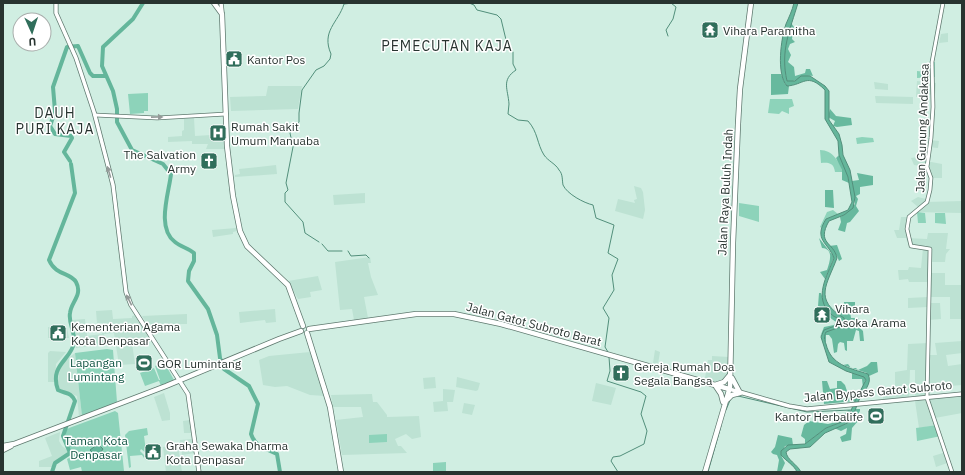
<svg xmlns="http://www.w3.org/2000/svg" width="965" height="475" font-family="'IBM Plex Sans',sans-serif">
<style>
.built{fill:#bde2d3}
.green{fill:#8dd3ba}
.forest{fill:#67b99e}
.water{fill:#64b69b;stroke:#528f7b}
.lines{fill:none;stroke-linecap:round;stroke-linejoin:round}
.stream{stroke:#528f7b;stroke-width:1}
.river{stroke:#64b69b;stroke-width:4}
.minor-casing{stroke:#5f796f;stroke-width:4.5}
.major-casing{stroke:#5f796f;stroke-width:5}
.highway-casing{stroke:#5f796f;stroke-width:6}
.minor{stroke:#fff;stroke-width:3}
.major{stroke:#fff;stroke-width:3.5}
.highway{stroke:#fff;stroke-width:4.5}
.oneway{fill:#949a98}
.labels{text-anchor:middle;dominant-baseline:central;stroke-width:3;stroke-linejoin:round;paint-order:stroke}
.poi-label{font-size:12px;fill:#283430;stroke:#fff;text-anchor:start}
.street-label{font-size:12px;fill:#283430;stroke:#fff}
.park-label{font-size:12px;fill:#0c5240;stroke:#fff}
.quarter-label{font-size:14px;letter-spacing:1px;fill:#283430;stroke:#fff}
</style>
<rect width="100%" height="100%" fill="#d0eee2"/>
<path class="built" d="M948,33V42L939,43L941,34Z
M917,81L936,83L935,96L929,94L916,97Z
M874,82L888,84V90L875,89Z
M268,86H302L298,109L231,111L230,97L266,96Z
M875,96L913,97V104L876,103Z
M194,118L195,136L211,135L210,129H224L225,149H206L208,144H192V141L168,142V137L182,136V131L184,130V119Z
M930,140L939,141L938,148L928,147L927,155H921V148L928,147Z
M917,157L926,161L942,164V178H929L926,167L914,165L911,158Z
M276,165L277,174L235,177V175L240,174L239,169Z
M634,186L641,188L643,192L645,210L643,219L615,211L618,199L635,203L634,200L637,199Z
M365,193V203L334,205L333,195Z
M918,197L926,199V202L962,201V213L913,212L918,207L911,201Z
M901,217H907L905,229L907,238L927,239L928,233H948L946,249H950L946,254L945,262H928V273H945V285H962V319H950V297H928V303H940L941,319L928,320V307L908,308V298L928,297V282H909L908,279L899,280L898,270H908L909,267L921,268L923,248L909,246L906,238H897L894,230H899Z
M236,228L237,231L233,232V234L213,237L212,230Z
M370,257L371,263H368L371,277L378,295L364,297L368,318L354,320L352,309L340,310L335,262Z
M318,276L322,290L310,292L311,297L298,299L288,281Z
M275,309L276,322L266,323L265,320L240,323L239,312Z
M112,310L113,319L132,318V316L135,315L149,336L132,343L135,364L119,365L114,333L104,334L105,344L76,348V330L72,320L85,319L87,336L102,334V323H97L96,311Z
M187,314V324H147L142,316Z
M48,327L67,328L69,338H48Z
M962,341V353L946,355L948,366L962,364V385L926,388V397L962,393V413L935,418L937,425L919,428L915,401V370H910L909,401L883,404V387H895V372L907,370L908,344L928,343V355H937L935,343Z
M655,350L660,352L658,364L653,363Z
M50,351L66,352L56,364L55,382H48V353Z
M310,352L325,396L310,395L287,386L275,387L263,385L259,360L269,356Z
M75,353L82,416L79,417L77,396L60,390L58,383L59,368L61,364Z
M712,356L729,357L728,375L724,380L717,382L705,378L708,360H712Z
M435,377L436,388L424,389L423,378Z
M457,377L480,383L478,390L476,391L456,387Z
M596,383L616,388L611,405L592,401Z
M443,389L455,390L453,402H447L448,411L434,412L433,402L443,401Z
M164,393L170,413V420L162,421L154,397Z
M372,394L373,402H377L387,415V417L419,416L421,437L412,439L406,434L395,439L398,446H401L407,453L342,455L336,420L363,417L361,407H333L331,395Z
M464,403L475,405L472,415L462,413Z
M190,420L193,433H184L183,421Z
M60,432L59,441L62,446L68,451V455L56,461L52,467H39V461L52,456L45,438Z
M193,439L195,453L182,455L180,440Z
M178,446L182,472H166L163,447Z
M946,452L950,462L936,467L933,456Z"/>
<path class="green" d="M935,62V77L917,78V71L926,72V68H929V63Z
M148,93V111H144V113L130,114L128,94Z
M770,99H792L794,106L789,108V114L782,111L779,114L768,113Z
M862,137L873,138L874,142L857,144L856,138Z
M820,150C833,150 839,162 843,172H835C834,164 830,162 821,163Z
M739,203L759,206V222L739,216Z
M833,210L838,214L826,219L822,228L820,227L827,212Z
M917,212L925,213L926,223H918Z
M935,213H945L946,224L935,223Z
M107,349L113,350L117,402L82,416L75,353Z
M164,362L174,380L161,386L159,381L145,386L140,373L154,368L159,380H160L155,366Z
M115,411L118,413L124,471L82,472L81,467L70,470L67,459L71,457L72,452L65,440L66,430L69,428Z
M937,425L941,436L917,441L916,428Z
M147,428L148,435L144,436L146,451L150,450V453H146L141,449L140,451L144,455V458L142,455L130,456L131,467L129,468L125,435L129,431Z
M387,434V442L369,443V435Z
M446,462V472H433V463Z"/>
<path class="forest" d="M791,23L794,27L792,39L795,42L790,44L788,49L791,55L788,62L794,67L795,76L805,73L806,69H810L813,76C803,74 797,83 787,81C782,63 784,40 791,23Z
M771,74H781L785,84L789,86L788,94L771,95Z
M830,109L836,116L851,118L852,125L837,127L833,126L835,121L828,117Z
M839,155L847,171L849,183L842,180V170L836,158Z
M857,173L873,176V185L860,187V194L856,196L858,199L856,206L859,211L850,222L847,223L845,232L838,230L841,222L840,217L844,215L855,204L852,181L859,180Z
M825,190H833L834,208L825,207Z
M819,238L834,257L825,279L820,272L827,270C830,261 834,249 822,248Z
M837,245L842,259L839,261L837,256L829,246Z
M819,293H821L823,299L831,314L843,322L842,325C830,329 827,326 820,337L824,327L834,325L836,322L829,317L825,309L818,306Z
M844,302H855V309L850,311L851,318H859V327L863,331L864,341H860L859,331L856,330L853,341H847V351L845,350L844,343L840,342L838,344L837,352L834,353L832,339L829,335H826V346L824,336L825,332L846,325L845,320L840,315L843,311Z
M871,362H877L878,372L869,376L867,373L843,365L848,364L851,368H856L858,370L867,366Z
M852,373L866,377L863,388L862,379H852Z
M822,381H827L830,389L837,388V381H841L845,385L848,394L858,395L855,401L824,404Z
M856,409H860V411L857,416L858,421L852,428L851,440L842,442L840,437L846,434L847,428L841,431L834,428L849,423Z
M848,410H850L847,420L826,428L805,444V439L801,436L804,425L809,421L828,424L844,420V415Z
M778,435L792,438L793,445L785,446L781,455L785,463L781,472H777L779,460L777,455L773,454L771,452L775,447Z"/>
<path class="water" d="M794,3H798C790,30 780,51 787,81H795L801,76H810L825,86L829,91V120L839,134L842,145L843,155L850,170L855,197L853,208L844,215L829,221C816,244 834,242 837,258C827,285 813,299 844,318L846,325L826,332C824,336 824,340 826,344C831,365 849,368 868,374C873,384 863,391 859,400C856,407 854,415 850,422L825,433L810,447L790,449L786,452C787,460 797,464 801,472H797C794,465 786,461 781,455V451L788,445L805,444L826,428L847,420L855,401L866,380L864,377L846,371L829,362L821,337L824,330L843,323C840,318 835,318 831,314C813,298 827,276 834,258C828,242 813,240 826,219L848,210L852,202L848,177L839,155L838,141L825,119V90C807,72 804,85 787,86C776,74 781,38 786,24C789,17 792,11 794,3Z
M98,444L103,449L99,455H95L90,450Z"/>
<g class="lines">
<path class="stream" d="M469,3L474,5L477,10L497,15L501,19L507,44L513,52V64L516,70C501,80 508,89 509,104C509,107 508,111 508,114L518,120L528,121C538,132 537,144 544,155C548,161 556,164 559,170C563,174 562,180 563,185C567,194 584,203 593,205L596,218L614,225L608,253L618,259L612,275L614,290L603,308L609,318L605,347L608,352
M668,36L666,30L673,19L676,7L671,3
M319,242L305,233L303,222L285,202V193L288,190L286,183L293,147L290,133L299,122V113L302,90L316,70L324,66L330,59L331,54C321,31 338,23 344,4L353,3
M322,244L328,251H342
M348,251L351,256L366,255L369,258
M609,357L610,371L607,381L641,392L646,396L641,414L647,431L644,444L620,456L613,457L611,461L618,472
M738,396L807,412L851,410
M726,410L731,398
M708,472L721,426"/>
<path class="river" d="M143,3L133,19L103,47L102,66L113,91L117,109V122L132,150L163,164L171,174C169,193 156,228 175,242C181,247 188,248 194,253V261L189,271L188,281L208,309L217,335L220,358L224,369L249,386L258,404L251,434C256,448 265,448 277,454L280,472
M70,161L64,152L72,138L71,136L55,134L50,126L55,111L53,87L67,47L78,46L90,73L93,76H106
M52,472L55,463L70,453L63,436L75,401C71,392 66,394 58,390C49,365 71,360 74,343C76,333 68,324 70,313C71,302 83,295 76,282C70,272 56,276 49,260L75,193L71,164"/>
<g class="minor-casing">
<path id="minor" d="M943,3L932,62L933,107L931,138L927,167L931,178L930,190L927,202L909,217L907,229L911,246L930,249L927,398L952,472
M95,115L157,118L226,114"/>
</g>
<g class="major-casing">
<path id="major" d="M56,3V13L76,58L94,112L113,185L126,292L131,305L188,394L199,472
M221,3L222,12
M729,389L789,406L807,409L962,394"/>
</g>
<g class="highway-casing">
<path id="highway" d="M214,3L222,14L227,146L233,196L240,231L247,246L288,285L303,326
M309,329L416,314H454L501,324L729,389
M307,333L330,407L341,472
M727,400L732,395L740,393L732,378
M723,402L721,394L715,385L724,382L729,376
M3,446L14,444L166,386L279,339L301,331
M3,450L11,446
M705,472L730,387L733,243L738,124L740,89L751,3"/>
</g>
<use href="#minor" class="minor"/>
<use href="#major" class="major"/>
<use href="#highway" class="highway"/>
</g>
<defs><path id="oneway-solid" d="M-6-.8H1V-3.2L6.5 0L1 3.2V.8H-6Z"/></defs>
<g class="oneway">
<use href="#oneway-solid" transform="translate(157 117) rotate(-1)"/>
<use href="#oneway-solid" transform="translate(109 172) rotate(-106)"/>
<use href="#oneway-solid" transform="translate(129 300) rotate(-116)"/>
</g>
<defs>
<g id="temple-square" transform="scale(0.9)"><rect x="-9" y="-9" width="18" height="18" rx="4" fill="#306e5b" stroke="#fff"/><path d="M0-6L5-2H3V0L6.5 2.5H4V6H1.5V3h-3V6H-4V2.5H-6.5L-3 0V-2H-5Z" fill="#fff"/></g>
<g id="civic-square" transform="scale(0.9)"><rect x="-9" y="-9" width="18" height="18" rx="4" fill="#306e5b" stroke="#fff"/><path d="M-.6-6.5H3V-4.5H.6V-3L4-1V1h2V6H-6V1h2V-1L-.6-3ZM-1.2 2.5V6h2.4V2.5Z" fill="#fff"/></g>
<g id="hospital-square" transform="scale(0.9)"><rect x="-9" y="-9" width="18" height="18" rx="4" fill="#306e5b" stroke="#fff"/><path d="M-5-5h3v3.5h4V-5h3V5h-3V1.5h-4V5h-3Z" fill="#fff"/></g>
<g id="church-square" transform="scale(0.9)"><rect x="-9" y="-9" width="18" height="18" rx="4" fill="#306e5b" stroke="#fff"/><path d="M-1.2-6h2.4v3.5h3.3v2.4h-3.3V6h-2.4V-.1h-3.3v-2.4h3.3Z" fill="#fff"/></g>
<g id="stadium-square" transform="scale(0.9)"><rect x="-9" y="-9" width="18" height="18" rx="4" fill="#306e5b" stroke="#fff"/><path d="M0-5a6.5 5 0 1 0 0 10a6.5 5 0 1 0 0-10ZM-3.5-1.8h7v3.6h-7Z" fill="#fff"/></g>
</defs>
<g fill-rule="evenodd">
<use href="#temple-square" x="710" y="30"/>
<use href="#civic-square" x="234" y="59"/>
<use href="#hospital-square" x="218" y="133"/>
<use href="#church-square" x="209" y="161"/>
<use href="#temple-square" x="822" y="315"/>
<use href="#civic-square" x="58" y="333"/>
<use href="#stadium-square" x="144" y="363"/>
<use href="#church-square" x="621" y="373"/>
<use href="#stadium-square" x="876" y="416"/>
<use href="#civic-square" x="153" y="452"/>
</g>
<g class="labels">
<g class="poi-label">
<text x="723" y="30">Vihara Paramitha</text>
<text x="247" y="59">Kantor Pos</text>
<text x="231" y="126">Rumah Sakit<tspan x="231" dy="14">Umum Manuaba</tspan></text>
<text x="196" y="154" text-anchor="end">The Salvation<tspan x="196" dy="14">Army</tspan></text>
<text x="835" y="308">Vihara<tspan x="835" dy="14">Asoka Arama</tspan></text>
<text x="71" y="326">Kementerian Agama<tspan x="71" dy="14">Kota Denpasar</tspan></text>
<text x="157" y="363">GOR Lumintang</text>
<text x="634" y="366">Gereja Rumah Doa<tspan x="634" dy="14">Segala Bangsa</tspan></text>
<text x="863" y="416" text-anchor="end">Kantor Herbalife</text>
<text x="166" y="445">Graha Sewaka Dharma<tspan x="166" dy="14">Kota Denpasar</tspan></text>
</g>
<g class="street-label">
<text transform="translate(922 128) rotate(-88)">Jalan Gunung Andakasa</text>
<text transform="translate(725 192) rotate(-87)">Jalan Raya Buluh Indah</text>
<text transform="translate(534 324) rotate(15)">Jalan Gatot Subroto Barat</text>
<text transform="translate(878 391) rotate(-5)">Jalan Bypass Gatot Subroto</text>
</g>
<g class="park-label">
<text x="96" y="362">Lapangan<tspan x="96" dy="14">Lumintang</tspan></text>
<text x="96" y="440">Taman Kota<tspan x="96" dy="14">Denpasar</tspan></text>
</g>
<g class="quarter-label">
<text x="447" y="46">PEMECUTAN KAJA</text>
<text x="55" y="113">DAUH<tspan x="55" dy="16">PURI KAJA</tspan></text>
</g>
</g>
<rect width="965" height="475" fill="none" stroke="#283430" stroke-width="8"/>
<g transform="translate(32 32) rotate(177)"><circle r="19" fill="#ffffff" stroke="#a9aeac"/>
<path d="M0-3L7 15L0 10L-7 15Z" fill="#306e5b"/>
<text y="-6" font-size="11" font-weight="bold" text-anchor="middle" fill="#283430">U</text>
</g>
</svg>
